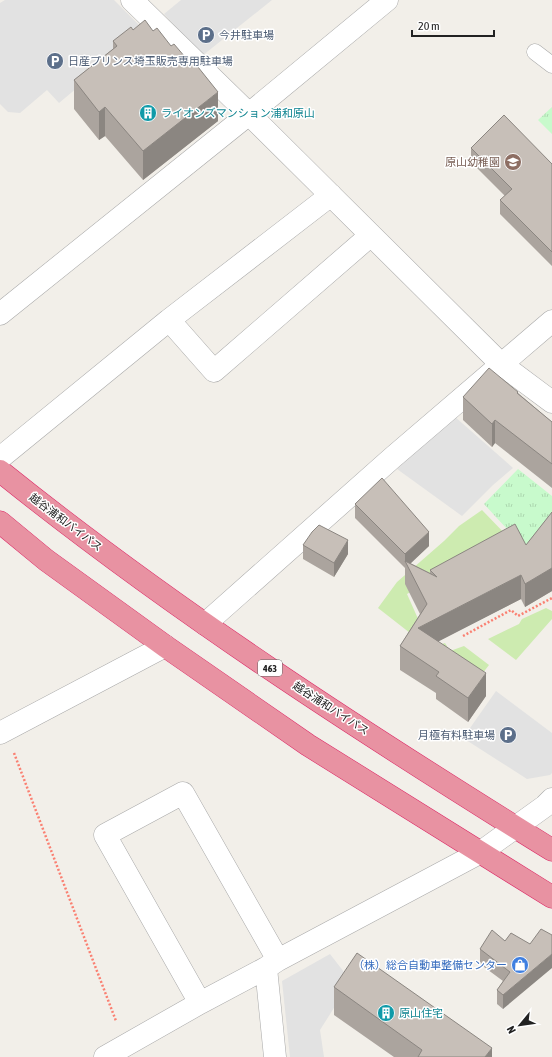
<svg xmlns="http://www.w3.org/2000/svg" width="552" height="1057" font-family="'Asap Condensed','Noto Sans JP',sans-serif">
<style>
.park{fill:url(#park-tufts)}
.garden{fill:#cdebb0}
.parking{fill:#e2e2e2}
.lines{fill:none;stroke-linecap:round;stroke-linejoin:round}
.lane-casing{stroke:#a9a9a9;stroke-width:17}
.street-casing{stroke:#a9a9a9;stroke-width:23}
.highway-casing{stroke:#dc2a67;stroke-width:23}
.path{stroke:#fa8072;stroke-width:2.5;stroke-dasharray:2 2;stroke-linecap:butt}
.lane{stroke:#fff;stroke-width:16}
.street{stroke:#fff;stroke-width:22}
.highway{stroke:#e892a2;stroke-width:22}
.wall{fill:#aba49e}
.shaded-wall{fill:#8b8681}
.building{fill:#c7bfb8;stroke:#8b8681}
.labels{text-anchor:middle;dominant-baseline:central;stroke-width:3;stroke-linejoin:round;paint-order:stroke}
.shield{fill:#fff;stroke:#646464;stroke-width:1}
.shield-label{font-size:10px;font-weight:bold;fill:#222}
.service-label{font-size:11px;fill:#4e5e75;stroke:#fff;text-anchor:start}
.culture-label{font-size:11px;fill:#0d838f;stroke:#fff;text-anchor:start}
.education-label{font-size:11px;fill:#785e54;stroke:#fff;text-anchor:end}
.street-label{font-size:11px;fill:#222;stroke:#fff}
.shop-label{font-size:11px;fill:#366cbe;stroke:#fff;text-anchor:end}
</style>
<defs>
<pattern id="park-tufts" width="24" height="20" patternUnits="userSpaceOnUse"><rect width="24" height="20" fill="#c8facc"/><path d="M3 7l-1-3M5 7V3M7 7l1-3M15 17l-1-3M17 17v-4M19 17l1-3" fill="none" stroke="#acd6af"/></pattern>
</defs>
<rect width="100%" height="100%" fill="#f2efe9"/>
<path class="park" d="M552,107V134L538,120Z
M518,469L552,496V523L528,552L484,504Z"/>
<path class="garden" d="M482,510L512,541L451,569L407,594L419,621L410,633L378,608L397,582L444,541L459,526Z
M546,608L552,611V619L516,660L488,639L519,624L522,619Z
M421,640L436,646L445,643L450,651L464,646L489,665L479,678Z"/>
<path class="parking" d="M5,0H114L145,31L59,103L47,90L20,113L8,112L0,104V3Z
M181,0H272L202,56L164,14Z
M454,416L513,468L493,485L462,516L397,469Z
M496,691L552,733V773L550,775L527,779L463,738Z
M330,954L351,981L320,1030L324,1057H290L282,981Z"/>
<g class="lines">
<g class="lane-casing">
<path id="lane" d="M535,52L552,65"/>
</g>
<g class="street-casing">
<path id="street" d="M132,0L249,114L501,364L552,402
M0,314L249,114L387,0
M169,320L214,371L371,235
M0,458L169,320L331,195
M205,624L392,458L552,321
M0,733L165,646
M266,968L275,1057
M200,1003L105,835L183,793L278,960
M105,1057L200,1003L266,968L278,960L481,852L545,806L552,799"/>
</g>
<g class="highway-casing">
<path id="highway" d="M0,471C174,611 362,732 552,850
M0,522L46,560L165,646L308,745L552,897"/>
</g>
<path class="path" d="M463,636L511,610L518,616L552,598
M14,753L116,1021"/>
<use href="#lane" class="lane"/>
<use href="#street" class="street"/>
<use href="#highway" class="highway"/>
</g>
<path class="wall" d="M133,30L218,121L143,180L105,136L99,140L74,109V80L113,49V41Z
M471,148L552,164V266L500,214V200L505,196L471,162Z
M518,393L552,422V488L495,443L492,447L463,420V397Z
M355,504L429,546L410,563L430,573V570L526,545L552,512V591L525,607L521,599L438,641L486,696L468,722L436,699V693L400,670V646L420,614L405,584V568L355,518Z
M303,545L348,554L334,577L303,559Z
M505,941L530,944L503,1009L497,1004V990L503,981L480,964V949Z
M334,987L492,1057H394L334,1015Z"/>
<path class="shaded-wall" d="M218,92V121L143,180V151Z
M105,107V136L99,140V112Z
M495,420V443L492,447V424Z
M429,532V546L408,566L405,561V568V554Z
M348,540V554L334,577V563Z
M552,568V591L525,607V584Z
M521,575V599L418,652V628Z
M486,673V696L468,722V698Z
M552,954V968L503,1009V995Z
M492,1048V1057H485Z"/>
<path class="building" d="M145,20L153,31L157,28L171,46L174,44L191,64L194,62L218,92L143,151L105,107L99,112L74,80L117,46L113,41L131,27L133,30Z
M504,115L552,164V252L500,200L512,189L471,148Z
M489,368L518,392L517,393L552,422V464L495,420L492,424L463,397Z
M382,478L429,532L405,554L355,504Z
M552,512V568L525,584L521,575L418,628L486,673L468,698L436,676L439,672L400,646L427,604L405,561L437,577L430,570L515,524L526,545Z
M319,525L348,540L334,563L303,545L312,532Z
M541,929L552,935V954L503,995L497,990L510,972L480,949L492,930L505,941L511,933L530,944Z
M357,953L492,1048L485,1057H418L422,1050L334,987Z"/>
<defs>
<g id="parking-disc" transform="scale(0.9)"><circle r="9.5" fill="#5c6f8a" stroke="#fff"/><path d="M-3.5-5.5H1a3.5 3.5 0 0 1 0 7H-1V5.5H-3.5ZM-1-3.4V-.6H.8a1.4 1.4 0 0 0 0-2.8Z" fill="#fff"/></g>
<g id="building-disc" transform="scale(0.9)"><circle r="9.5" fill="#0f9aa8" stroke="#fff"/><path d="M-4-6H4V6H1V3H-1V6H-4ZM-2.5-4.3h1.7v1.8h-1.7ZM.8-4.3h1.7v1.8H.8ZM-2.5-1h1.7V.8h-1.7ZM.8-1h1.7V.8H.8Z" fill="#fff"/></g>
<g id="school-disc" transform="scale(0.9)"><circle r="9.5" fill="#8d6e63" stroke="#fff"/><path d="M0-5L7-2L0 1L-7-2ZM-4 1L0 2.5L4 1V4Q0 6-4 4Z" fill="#fff"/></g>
<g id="shop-disc" transform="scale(0.9)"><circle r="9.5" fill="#3f7fe0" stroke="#fff"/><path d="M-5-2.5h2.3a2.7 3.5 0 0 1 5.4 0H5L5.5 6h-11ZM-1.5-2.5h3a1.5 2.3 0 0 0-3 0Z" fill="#fff"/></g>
</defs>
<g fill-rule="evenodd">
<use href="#parking-disc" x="206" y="35"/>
<use href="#parking-disc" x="55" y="61"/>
<use href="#building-disc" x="148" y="113"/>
<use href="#school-disc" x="513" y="162"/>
<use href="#parking-disc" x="508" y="735"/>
<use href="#shop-disc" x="520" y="965"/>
<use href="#building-disc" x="386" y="1013"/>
</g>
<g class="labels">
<rect class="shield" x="258" y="660" width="24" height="16" rx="3"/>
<g class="shield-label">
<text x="270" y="668">463</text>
</g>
<g class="service-label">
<text x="219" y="35">今井駐車場</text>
<text x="68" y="61">日産プリンス埼玉販売専用駐車場</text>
<text x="495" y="735" text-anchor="end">月極有料駐車場</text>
</g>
<g class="culture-label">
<text x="161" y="113">ライオンズマンション浦和原山</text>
<text x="399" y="1013">原山住宅</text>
</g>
<g class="education-label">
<text x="500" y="162">原山幼稚園</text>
</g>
<g class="street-label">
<text transform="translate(66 522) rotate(37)">越谷浦和バイパス</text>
<text transform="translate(331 708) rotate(33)">越谷浦和バイパス</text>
</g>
<g class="shop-label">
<text x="507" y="965">（株）総合自動車整備センター</text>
</g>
</g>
<g transform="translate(520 1025) rotate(241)" stroke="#ffffff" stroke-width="3" paint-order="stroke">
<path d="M0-3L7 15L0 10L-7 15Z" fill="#222222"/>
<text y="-6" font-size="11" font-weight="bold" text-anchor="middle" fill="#222222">N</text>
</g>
<path d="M412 30v6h82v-6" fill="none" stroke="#222222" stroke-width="2"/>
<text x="418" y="30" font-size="12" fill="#222222" stroke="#ffffff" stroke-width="3" paint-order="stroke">20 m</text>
</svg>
